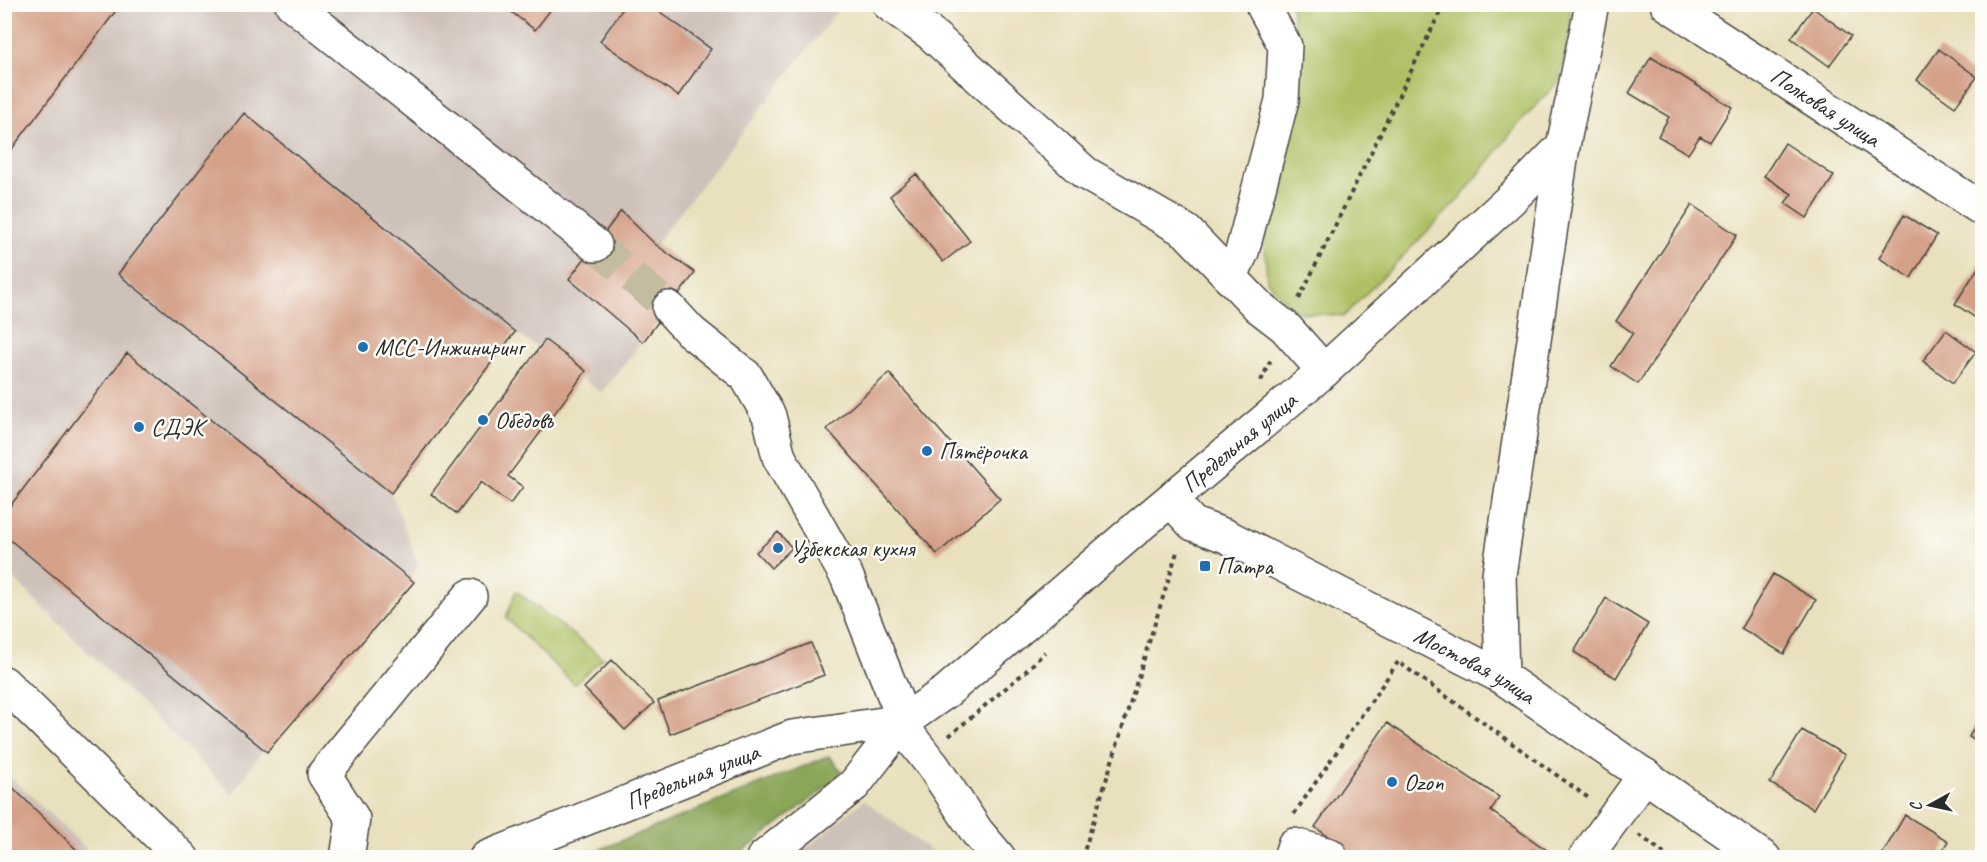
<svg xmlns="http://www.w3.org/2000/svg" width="1987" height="862" font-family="Caveat,sans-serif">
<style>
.industrial{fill:#cec1b9}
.green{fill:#aec063;stroke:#6c7647;stroke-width:1.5}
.forest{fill:#8aa659;stroke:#5a6842;stroke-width:1.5}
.building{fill:#d4a088}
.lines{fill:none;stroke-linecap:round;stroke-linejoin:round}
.minor-tunnel{stroke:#c3bca0;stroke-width:33;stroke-dasharray:33 16;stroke-linecap:butt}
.minor-casing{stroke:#484641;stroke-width:36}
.path{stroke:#484641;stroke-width:4;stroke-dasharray:4.5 4.5;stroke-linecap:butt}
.minor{stroke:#fff;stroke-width:33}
.poi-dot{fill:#1f6fb2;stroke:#fdfcf7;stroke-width:2}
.labels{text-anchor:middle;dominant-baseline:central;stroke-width:5;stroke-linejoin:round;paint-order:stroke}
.street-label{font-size:24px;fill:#2b2b2b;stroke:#fdfcf7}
.poi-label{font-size:24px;fill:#2b2b2b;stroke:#fdfcf7;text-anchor:start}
</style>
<rect width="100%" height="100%" fill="#fdfcf7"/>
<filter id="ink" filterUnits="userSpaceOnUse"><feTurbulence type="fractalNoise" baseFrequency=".0167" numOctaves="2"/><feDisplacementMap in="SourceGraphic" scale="12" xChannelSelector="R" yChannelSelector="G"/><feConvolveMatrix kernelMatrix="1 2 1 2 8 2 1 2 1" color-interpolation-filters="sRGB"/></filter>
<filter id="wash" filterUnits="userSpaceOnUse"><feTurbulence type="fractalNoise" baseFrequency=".008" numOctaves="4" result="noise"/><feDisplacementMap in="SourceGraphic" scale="24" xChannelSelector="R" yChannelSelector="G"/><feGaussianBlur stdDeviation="1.35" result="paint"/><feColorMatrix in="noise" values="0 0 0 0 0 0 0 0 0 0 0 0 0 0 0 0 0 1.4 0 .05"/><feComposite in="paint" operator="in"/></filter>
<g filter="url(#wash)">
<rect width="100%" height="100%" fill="#e9e0bd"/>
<path class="industrial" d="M4,5H842L656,243L695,273L602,393L515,332L391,493L419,566L254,762L233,795L5,570Z
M5,772L95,857H5Z
M864,800L939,857H796Z"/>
<path class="green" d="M1291,5H1570V31L1559,81L1516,127L1461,197L1344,316L1296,312L1267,281L1264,230L1300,65Z
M516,591L603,658L574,684L506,618Z"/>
<path class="forest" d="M829,756L844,774L735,857L579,858Z"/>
<g id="blocks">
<path class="building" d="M5,4H121L5,158Z
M501,4H555L535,30Z
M626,4H649L711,49L678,96L600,41Z
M1813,8L1851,36L1829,66L1791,38Z
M1939,49L1977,77L1955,107L1917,80Z
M1651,57L1732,107L1710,142L1700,136L1688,154L1658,136L1669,117L1629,93Z
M244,113L515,332L391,493L118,274Z
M1785,143L1834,176L1807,218L1785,203L1792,194L1764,176Z
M916,174L970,241L943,262L890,196Z
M1692,205L1737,235L1638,384L1611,366L1633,333L1616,321Z
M621,211L655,244L695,273L643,342L569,279Z
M1904,215L1937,235L1911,278L1879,258Z
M1981,263L1982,264V322L1955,304Z
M1946,330L1976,352L1953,383L1923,361Z
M545,340L586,371L508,476L523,487L510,504L481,482L457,514L431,494Z
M127,353L414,582L267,752L4,535V514Z
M889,373L1000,499L937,554L827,429Z
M778,532L792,548L771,568L756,552Z
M1773,574L1816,600L1784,654L1741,628Z
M1606,598L1648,624L1616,678L1574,652Z
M811,643L824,675L670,734L658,701Z
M612,660L654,703L625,730L584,688Z
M1982,713V745L1969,737Z
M1387,723L1499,797L1491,811L1558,858H1329L1332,839L1315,827Z
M1802,730L1845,755L1813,809L1770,783Z
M4,779L85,858H4Z
M1905,815L1948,841L1938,858H1880Z"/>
</g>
</g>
<g filter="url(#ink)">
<use href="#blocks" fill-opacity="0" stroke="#484641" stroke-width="1.5"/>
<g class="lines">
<path class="minor-tunnel" d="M595,245L669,308"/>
<g class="minor-casing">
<g id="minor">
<path d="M292,4L595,245"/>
<path d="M889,4L930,33L1085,173L1186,231L1259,307L1285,327L1324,371"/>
<path id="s1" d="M1667,4L1982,209"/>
<path d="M1230,278L1242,252L1282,100L1285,46L1262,4"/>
<path d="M669,308L690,331L746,376L769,416L779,457L847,577L911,738L933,766L977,832L999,858"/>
<path id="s2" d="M1171,500L1193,524L1226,536L1502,677L1764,858"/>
<path d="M1502,677L1499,575L1563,146L1592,4"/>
<path d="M4,683L182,858"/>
<path d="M347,858L353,819L324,774L470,596"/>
<path id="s3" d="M486,858L792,737L904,721"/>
<path id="s4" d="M763,858L854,785L904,721L947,691L1139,526L1324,371L1512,198L1563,146"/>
<path d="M1290,858L1294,845L1330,855"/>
<path d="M1585,858L1645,775"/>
</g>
</g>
<path class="path" d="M1299,299L1444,4
M1261,381L1272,357
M1401,664L1590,799
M949,736L1026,671L1045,652
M1294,814L1398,662
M1639,835L1671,858
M1082,858L1177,552
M1525,858L1528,852L1537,850L1548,858"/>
<use href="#minor" class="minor"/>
</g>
</g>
<g class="poi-dot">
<circle cx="363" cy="347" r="6"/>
<circle cx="483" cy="420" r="6"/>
<circle cx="139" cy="427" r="6"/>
<circle cx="927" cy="451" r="6"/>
<circle cx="778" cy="548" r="6"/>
<rect x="1199" y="560" width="12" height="12" rx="3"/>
<circle cx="1392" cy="782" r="6"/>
</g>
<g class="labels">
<g class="street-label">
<text stroke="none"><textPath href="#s1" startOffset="189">Полковая улица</textPath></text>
<text stroke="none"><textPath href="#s4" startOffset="634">Предельная улица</textPath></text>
<text stroke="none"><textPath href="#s2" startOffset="348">Мостовая улица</textPath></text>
<text stroke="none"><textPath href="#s3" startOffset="222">Предельная улица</textPath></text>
</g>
<g class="poi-label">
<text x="375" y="347">МСС-Инжиниринг</text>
<text x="495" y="420">Обедовъ</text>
<text x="151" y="427">СДЭК</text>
<text x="939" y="451">Пятёрочка</text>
<text x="790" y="548">Узбекская кухня</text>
<text x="1217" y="566">Патра</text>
<text x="1404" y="782">Ozon</text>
</g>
</g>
<rect width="1987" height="862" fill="none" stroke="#fdfcf7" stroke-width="24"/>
<g transform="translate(1930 805) rotate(262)" stroke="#fdfcf7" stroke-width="4.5" paint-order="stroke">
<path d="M0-4.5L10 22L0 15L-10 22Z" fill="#2b2b2b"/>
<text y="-9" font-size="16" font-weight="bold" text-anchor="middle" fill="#2b2b2b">С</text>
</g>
</svg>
